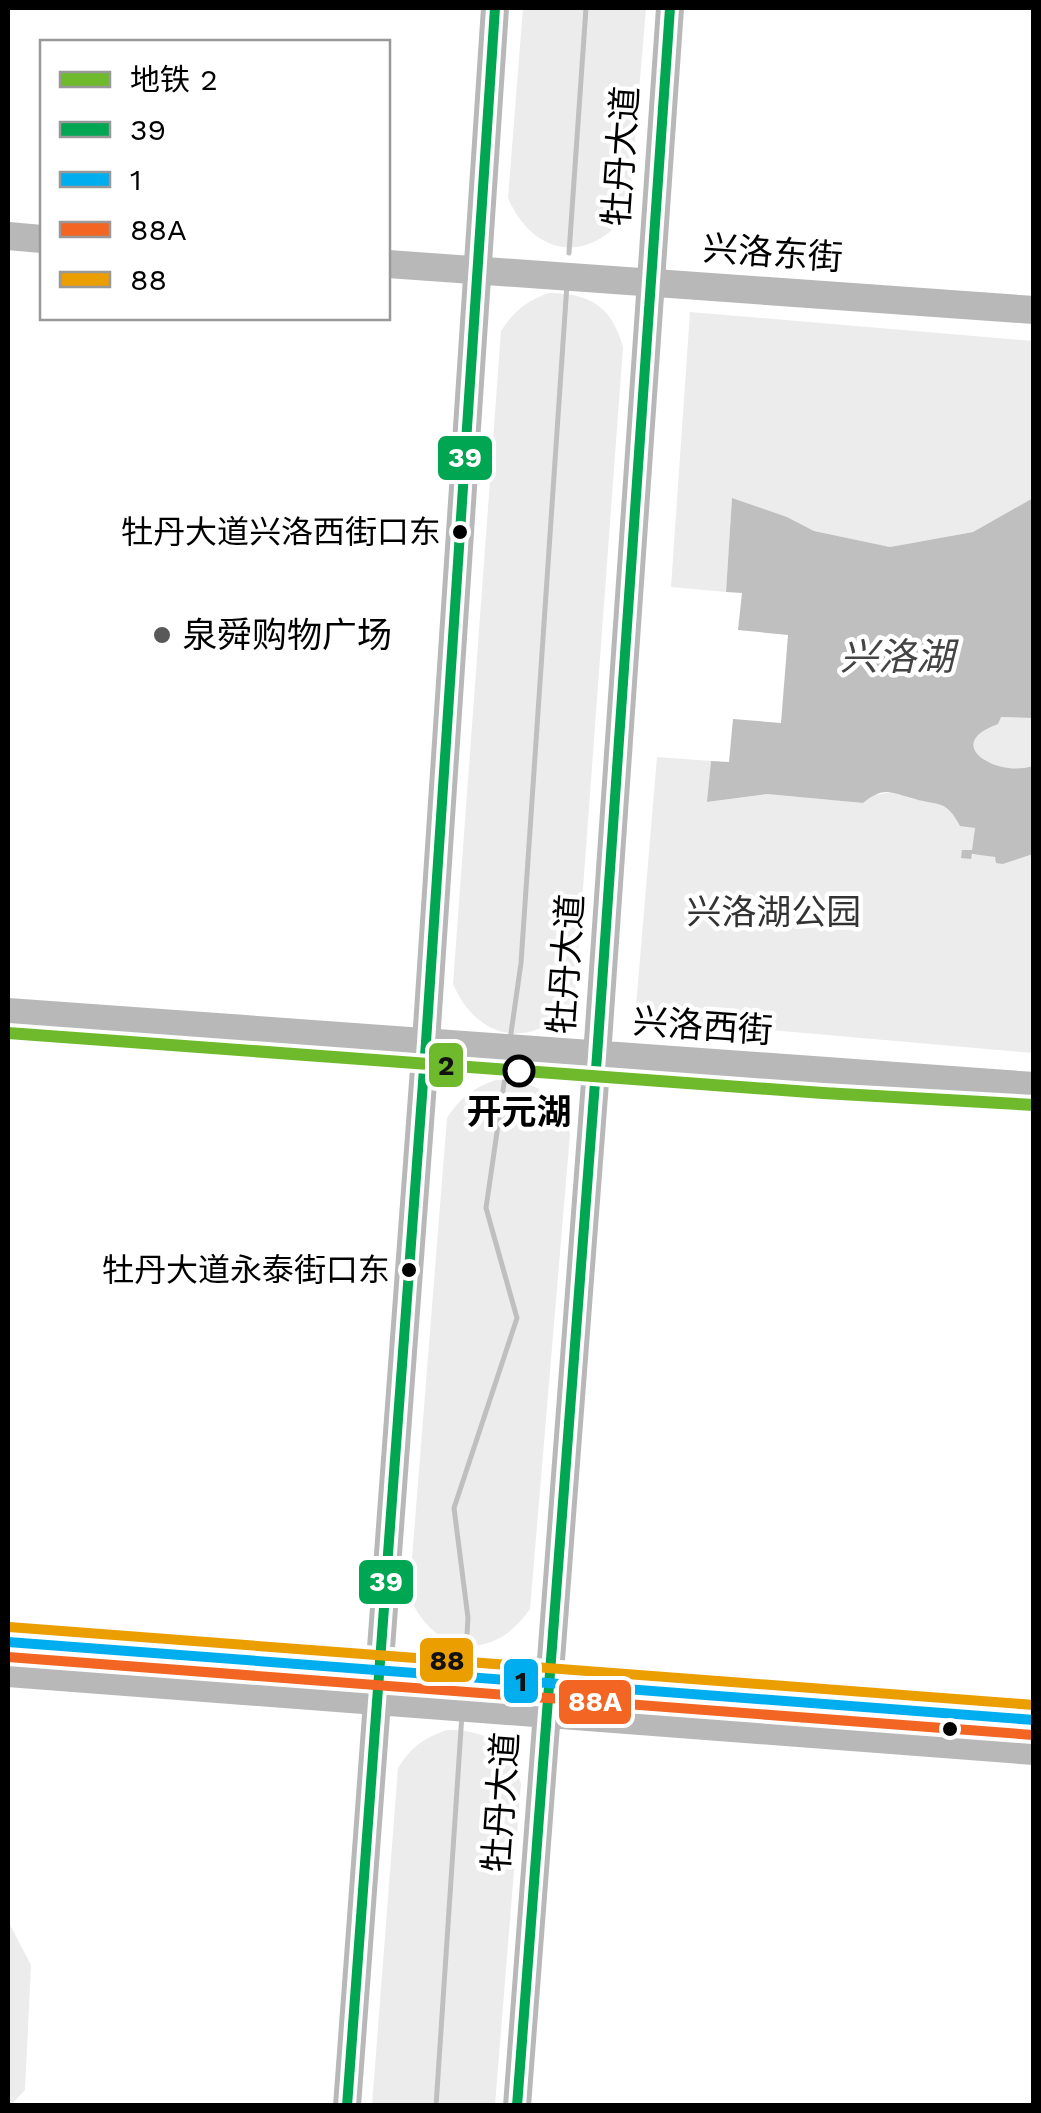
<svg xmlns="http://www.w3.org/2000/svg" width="1041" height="2113" font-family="'Work Sans','Noto Sans SC',sans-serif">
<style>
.green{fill:#ececec}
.water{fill:#bfbfbf}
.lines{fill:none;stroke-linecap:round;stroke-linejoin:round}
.stream{stroke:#bfbfbf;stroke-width:5}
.secondary{stroke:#b8b8b8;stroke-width:28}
.bus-1-casing{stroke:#fff;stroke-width:18}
.bus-2-casing{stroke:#fff;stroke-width:18}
.bus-3-casing{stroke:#fff;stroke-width:18}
.bus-4-casing{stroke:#fff;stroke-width:18}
.bus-1{stroke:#00a651;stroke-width:10}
.bus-2{stroke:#00aeef;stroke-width:10}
.bus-3{stroke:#f26522;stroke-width:10}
.bus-4{stroke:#eb9e00;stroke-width:10}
.metro-1-casing{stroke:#fff;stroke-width:20}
.metro-1{stroke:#6fba2c;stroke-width:12}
.bus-dot{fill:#000;stroke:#fff;stroke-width:4}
.poi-dot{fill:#595959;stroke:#fff;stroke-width:4}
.stop-dot{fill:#fff;stroke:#000;stroke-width:5}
.labels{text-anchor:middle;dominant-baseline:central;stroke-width:9;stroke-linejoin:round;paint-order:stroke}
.bus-label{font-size:32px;fill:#000;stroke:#fff;text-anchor:end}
.street-label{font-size:35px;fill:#000;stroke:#fff}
.poi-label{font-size:35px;fill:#000;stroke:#fff;text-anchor:start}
.park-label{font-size:35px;fill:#333;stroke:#fff}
.stop-label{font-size:35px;font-weight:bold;fill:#000;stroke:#fff}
.water-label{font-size:38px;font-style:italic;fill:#444;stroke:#fff}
.line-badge{stroke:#fff;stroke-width:4}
.badge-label{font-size:28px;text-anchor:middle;font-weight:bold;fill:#fff}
.pale-badge-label{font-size:28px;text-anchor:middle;font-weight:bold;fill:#111}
</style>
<rect width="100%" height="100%" fill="#fff"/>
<path class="green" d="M523,8H646L629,210C592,265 534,258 508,198Z
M549,293C590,293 612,307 623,347L575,997C538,1051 479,1044 453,984L501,331C514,311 526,301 549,293Z
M690,312L1033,341V498L973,532L890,547L814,531L787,517L732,498L726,592L671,587Z
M1000,717L1033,718V766C1026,769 1016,771 1008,770C991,767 961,752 979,732C985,726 994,722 1000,717Z
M657,757L711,761L708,802L767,794L863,803L874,795L893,792L913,799L942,803L975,828L972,851L962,850V858C976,852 993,853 1003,864L1033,854V1053L635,1018Z
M496,1080C536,1080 559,1094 570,1134L530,1609C493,1663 435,1656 409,1596L447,1118C460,1098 473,1088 496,1080Z
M447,1730C488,1730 510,1744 521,1784L495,2105H372L398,1768C411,1747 424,1738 447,1730Z
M8,1921L31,1965L25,2090L10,2106L8,2105Z"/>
<path class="water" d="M732,498L787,517L814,531L890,547L973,532L1033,498V718L1001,717L998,724C941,744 996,778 1033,766V854L1003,864L996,863L995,857L972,854L971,859L961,858L962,850H972L975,828L960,826C946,799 939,806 915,799C891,793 885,785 863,803L767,794L707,802L711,761L729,762L733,719L781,723L788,635L738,630L742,593L726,592Z"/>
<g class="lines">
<path class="stream" d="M569,253L586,8
M510,1040L521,963L567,284
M465,1668L468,1618L454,1508L517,1318L486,1208L508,1056
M436,2106L462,1714"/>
<path class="secondary" d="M8,236L42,239
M388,264L1034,310
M8,1012L1034,1086
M8,1642L1034,1720
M8,1673L1034,1751
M347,2106L426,1042L495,8
M517,2106L597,1056L670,8"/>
<g class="bus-1-casing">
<path id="bus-1" d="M347,2106L426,1042L495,8
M517,2106L597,1056L670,8"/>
</g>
<g class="bus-2-casing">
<path id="bus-2" d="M8,1642L1034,1720"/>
</g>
<g class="bus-3-casing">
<path id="bus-3" d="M8,1657L1033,1735"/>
</g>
<g class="bus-4-casing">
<path id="bus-4" d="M9,1627L1034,1705"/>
</g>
<use href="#bus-1" class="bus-1"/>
<use href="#bus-2" class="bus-2"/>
<use href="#bus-3" class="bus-3"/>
<use href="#bus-4" class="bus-4"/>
<g class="metro-1-casing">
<path id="metro-1" d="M8,1033L823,1093L1034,1105"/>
</g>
<use href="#metro-1" class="metro-1"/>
</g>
<g class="bus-dot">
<circle cx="460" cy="532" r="9"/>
<circle cx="409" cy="1270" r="9"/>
<circle cx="950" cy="1729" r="9"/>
</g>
<circle class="poi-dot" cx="162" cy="635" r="10"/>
<circle class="stop-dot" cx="519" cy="1071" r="14"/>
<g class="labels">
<g class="bus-label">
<text x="441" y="532">牡丹大道兴洛西街口东</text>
<text x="390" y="1270">牡丹大道永泰街口东</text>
</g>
<g class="street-label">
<text transform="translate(621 156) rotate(-86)">牡丹大道</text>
<text transform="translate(773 253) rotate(4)">兴洛东街</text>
<text transform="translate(566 964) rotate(-86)">牡丹大道</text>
<text transform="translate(703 1026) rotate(4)">兴洛西街</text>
<text transform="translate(501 1802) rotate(-86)">牡丹大道</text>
</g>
<g class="poi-label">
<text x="182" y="635">泉舜购物广场</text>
</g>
<g class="park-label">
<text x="774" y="912">兴洛湖公园</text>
</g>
<g class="stop-label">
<text x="519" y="1112">开元湖</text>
</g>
<g class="water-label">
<text x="897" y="657">兴洛湖</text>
</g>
</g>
<g class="line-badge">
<rect x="436" y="434" width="58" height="48" rx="10" fill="#00a651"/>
<rect x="427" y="1041" width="38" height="48" rx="10" fill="#6fba2c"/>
<rect x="357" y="1558" width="58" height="48" rx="10" fill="#00a651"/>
<rect x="418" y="1636" width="57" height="48" rx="10" fill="#eb9e00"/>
<rect x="502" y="1657" width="38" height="48" rx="10" fill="#00aeef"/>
<rect x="557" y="1678" width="76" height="48" rx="10" fill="#f26522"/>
</g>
<g class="badge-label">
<text x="465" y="467">39</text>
<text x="386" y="1591">39</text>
<text x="595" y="1711">88A</text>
</g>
<g class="pale-badge-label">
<text x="446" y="1075">2</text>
<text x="447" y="1670">88</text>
<text x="521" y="1691">1</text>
</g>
<rect width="1041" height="2113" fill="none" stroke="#000000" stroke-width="20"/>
<rect x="40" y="40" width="350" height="280" fill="#ffffff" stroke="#999999" stroke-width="2.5"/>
<rect x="60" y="72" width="50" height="15" fill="#6fba2c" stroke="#999999" stroke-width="2.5"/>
<text x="130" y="90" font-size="30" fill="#000000">地铁 2</text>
<rect x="60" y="122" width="50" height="15" fill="#00a651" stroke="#999999" stroke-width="2.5"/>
<text x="130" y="140" font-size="30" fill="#000000">39</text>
<rect x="60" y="172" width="50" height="15" fill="#00aeef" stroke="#999999" stroke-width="2.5"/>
<text x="130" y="190" font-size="30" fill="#000000">1</text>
<rect x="60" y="222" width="50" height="15" fill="#f26522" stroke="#999999" stroke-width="2.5"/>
<text x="130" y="240" font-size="30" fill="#000000">88A</text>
<rect x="60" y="272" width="50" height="15" fill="#eb9e00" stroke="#999999" stroke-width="2.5"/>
<text x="130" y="290" font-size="30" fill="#000000">88</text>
</svg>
